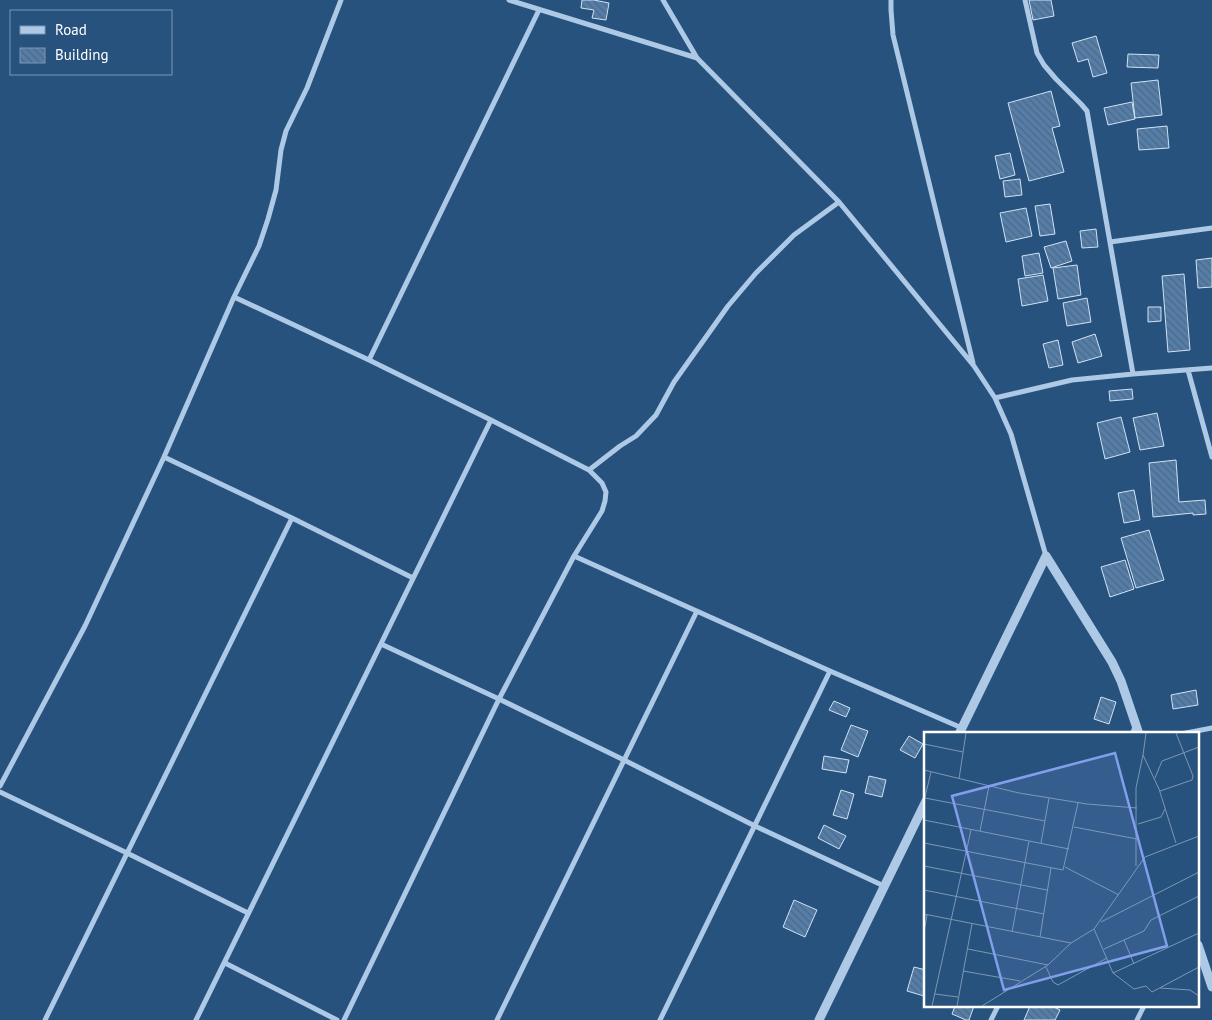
<svg xmlns="http://www.w3.org/2000/svg" width="1212" height="1020" font-family="'PT Sans',sans-serif">
<style>
.building{fill:url(#building-back-hatch);stroke:#d0e2f4}
.lines{fill:none;stroke-linecap:round;stroke-linejoin:round}
.minor{stroke:#adc9e5;stroke-width:5}
.tertiary{stroke:#adc9e5;stroke-width:9}
.inset-road{fill:none;stroke:#7d97b2;stroke-width:1}
.view{fill:#839eea;fill-opacity:0.15;stroke:#839eea;stroke-width:2.5}
.inset-edge{fill:none;stroke:#fff;stroke-width:2.5}
</style>
<defs>
<pattern id="building-back-hatch" width="6" height="6" patternUnits="userSpaceOnUse" patternTransform="scale(1.25)"><rect width="6" height="6" fill="#547ea9"/><path d="M-1 5l2 2M0 0l6 6M5-1l2 2" fill="none" stroke="#50687f"/></pattern>
</defs>
<rect width="100%" height="100%" fill="#27527e"/>
<path class="building" d="M582,0H594L609,3L606,20L592,18L594,10L581,8Z
M1029,0H1051L1054,16L1033,20Z
M1096,36L1107,73L1093,77L1088,59L1078,62L1072,43Z
M1128,54L1159,55L1158,68L1127,67Z
M1158,80L1162,115L1135,118L1131,83Z
M1051,91L1060,126L1052,128L1064,172L1029,181L1008,103Z
M1132,102L1135,119L1108,125L1104,108Z
M1167,126L1169,148L1139,150L1137,129Z
M1010,153L1015,175L1000,179L995,156Z
M1020,179L1022,195L1005,197L1003,181Z
M1050,204L1055,234L1040,236L1035,206Z
M1026,208L1032,236L1006,242L1000,213Z
M1096,229L1098,247L1082,248L1080,231Z
M1066,241L1072,261L1051,268L1044,247Z
M1039,253L1043,273L1025,276L1022,256Z
M1212,258V287L1198,288L1196,260Z
M1077,265L1081,295L1058,299L1053,268Z
M1184,274L1190,350L1168,352L1162,276Z
M1043,275L1048,301L1022,306L1018,279Z
M1087,298L1091,322L1067,326L1063,303Z
M1148,307H1161V321L1148,322Z
M1095,334L1102,356L1078,363L1072,342Z
M1058,340L1063,365L1049,368L1043,344Z
M1132,389L1133,399L1110,401L1109,391Z
M1157,413L1164,446L1140,450L1133,418Z
M1121,417L1130,452L1105,459L1097,423Z
M1176,460L1179,502L1205,500L1206,514L1193,515V513L1153,517L1149,463Z
M1134,490L1140,520L1124,523L1118,493Z
M1149,530L1164,580L1136,588L1121,538Z
M1125,560L1134,589L1110,597L1101,567Z
M1196,690L1198,705L1173,709L1171,695Z
M1101,697L1116,702L1109,724L1094,719Z
M834,701L850,708L846,717L829,710Z
M851,725L868,731L858,757L841,750Z
M909,736L923,744L915,758L900,750Z
M824,756L849,760L846,773L822,769Z
M869,776L886,780L882,797L865,793Z
M841,790L854,794L847,819L833,815Z
M824,825L846,836L839,849L818,838Z
M794,900L817,910L805,937L783,927Z
M914,967L926,970V990L924,996L907,991Z
M955,1006H974L969,1020H966L952,1014Z
M1030,1006H1052L1060,1010L1055,1020H1024Z"/>
<g class="lines">
<path class="minor" d="M509,0L697,58
M663,0L697,58L839,202L974,366L995,398L1011,434L1046,556
M891,0V10L893,35L973,363
M1025,0L1037,53L1044,65L1056,79L1081,104L1087,111L1133,374
M1110,242L1212,228
M234,297L369,360L491,420L589,470L602,483L606,492L605,501L602,511L574,556L499,699L344,1020
M369,360L539,10
M1188,370L1212,457
M995,398L1072,380L1133,374L1212,368
M164,457L292,518L413,578
M589,470L620,446L636,436L656,415L674,382L728,306L756,273L794,235L839,202
M574,556L830,671L962,728
M381,644L499,699L624,760L755,826L884,886
M1132,734L1136,725
M1181,734L1212,728
M0,786L85,626L164,457L234,297L259,246L268,219L276,190L281,150L286,131L307,88L341,0
M0,792L127,853L248,913
M225,963L337,1020
M45,1020L292,518
M196,1020L491,420
M497,1020L697,611
M660,1020L830,671
M991,1020L998,1006
M1137,1020L1144,1006"/>
<path class="tertiary" d="M1046,556L1112,662L1121,681L1139,734
M959,734L1046,556
M1198,945L1212,987
M819,1020L926,801"/>
</g>
<g transform="translate(924 732)">
<rect width="275" height="275" fill="#27527e"/>
<path class="inset-road" d="M222,1L219,23L235,57L252,111M0,12L39,20M0,38L95,61L163,72L213,76M231,46L238,29L275,15M35,47L42,1M236,59L268,48L269,44L252,1M1,66L121,89M0,69L7,40M0,88L145,117M214,92L237,85L241,77M150,95L213,107M56,99L65,54M0,111L139,138L154,71M117,111L125,66M0,134L123,158M212,134V56L219,23M141,135L195,163M0,158L120,182M0,182L147,211M177,190L275,140M170,197L189,241L210,257L222,254L228,260L275,235M0,200L3,183M88,200L105,109M116,205L127,136M200,208L210,232M44,217L124,233M180,217L220,199L227,188L275,164M122,235L129,250L134,253L183,226M39,239L96,249M189,241L275,201M236,256L266,258L275,264M11,262L34,265M8,274L47,98M33,274L48,192M58,274L124,233L147,211L170,197L221,125L275,104"/>
<path class="view" d="M191,21L243,214L80,258L28,64Z"/>
<rect width="275" height="275" class="inset-edge"/>
</g>
<rect x="10" y="10" width="162" height="65" fill="#27527e" stroke="#7d97b2"/>
<rect x="20" y="26" width="25" height="8" fill="#adc9e5" stroke="#7d97b2"/>
<text x="55" y="35" font-size="15" fill="#ffffff">Road</text>
<rect x="20" y="48" width="25" height="15" fill="url(#building-back-hatch)" stroke="#7d97b2"/>
<text x="55" y="60" font-size="15" fill="#ffffff">Building</text>
</svg>
